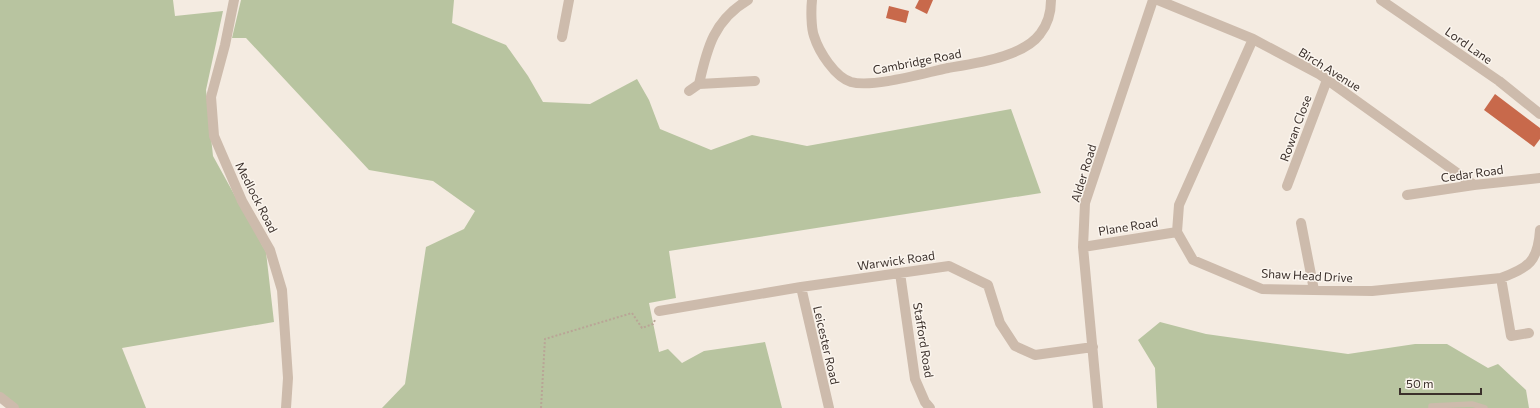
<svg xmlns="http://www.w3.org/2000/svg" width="1540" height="408" font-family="Commissioner,sans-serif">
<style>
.green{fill:#b8c4a0}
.building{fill:#c8694b}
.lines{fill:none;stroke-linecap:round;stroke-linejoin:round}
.path{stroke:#b9a596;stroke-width:2;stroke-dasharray:2 2;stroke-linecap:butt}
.service{stroke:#cdbbac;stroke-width:5.5}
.minor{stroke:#cdbbac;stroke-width:10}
.tertiary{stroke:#cdbbac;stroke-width:10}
.labels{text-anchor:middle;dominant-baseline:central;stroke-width:3;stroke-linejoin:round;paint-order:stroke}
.street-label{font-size:12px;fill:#3b302b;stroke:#fbf5ee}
</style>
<rect width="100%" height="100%" fill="#f4ebe1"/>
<path class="green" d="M0,0H173L175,16L223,11L206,90L213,156L266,252L274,322L122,348L146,408H17L0,393Z
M241,0H454L452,23L506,45L528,76L543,102L590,104L637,79L649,100L660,129L711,150L752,135L807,146L1011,109L1041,193L669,251L676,298L649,303L659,352L668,349L682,363L704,351L765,342L782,408H382L405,384L426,247L464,229L475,211L433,181L369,170L246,38H232Z
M1160,322L1206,334L1348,354L1415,344H1447L1488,368L1498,364L1526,390L1529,408H1157L1155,368L1138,340Z"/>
<path class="building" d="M919,0H933L927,14L915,8Z
M889,6L909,11L906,23L886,18Z
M1495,94L1540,128V139L1534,147L1484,110Z"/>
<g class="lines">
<path class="path" d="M541,408L545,339L632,313L642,328L653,324L655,320"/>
<path class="service" d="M1431,408V406L1472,404L1485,408"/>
<path class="minor" d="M812,0C811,9 811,28 814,36C819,52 835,77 851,82C873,88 924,73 948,68C966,65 986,62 1004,56C1016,52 1032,45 1040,34C1048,24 1051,12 1051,0
M1158,0L1253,39L1319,74L1474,185
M562,37L569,0
M1253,39L1179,205L1177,232L1193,260L1262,289L1372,291L1501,278C1529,268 1538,261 1540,230
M699,84C707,48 714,20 748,0
M689,91L699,84L755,81
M1287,186L1327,80
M1407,195L1474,185L1540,178
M1301,223L1314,290
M1083,247L1177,232
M900,273L915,379L925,402L930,408
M1501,278L1511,336L1529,333
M801,287L829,408
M659,311L801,287L949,266L988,285L1000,323L1015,346L1035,355L1093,347
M0,397L14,408
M1098,408L1083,247L1085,203L1153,0"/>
<path class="tertiary" d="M234,0L225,45L211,97L214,136L242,201L270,250L282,290L288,378L286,408
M1381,0L1499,81L1540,114"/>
</g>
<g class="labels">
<g class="street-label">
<text transform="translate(1469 45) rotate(35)">Lord Lane</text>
<text transform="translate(917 61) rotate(-11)">Cambridge Road</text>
<text transform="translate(1330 69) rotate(32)">Birch Avenue</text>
<text transform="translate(1295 128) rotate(-70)">Rowan Close</text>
<text transform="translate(1083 173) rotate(-73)">Alder Road</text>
<text transform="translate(1472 173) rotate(-8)">Cedar Road</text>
<text transform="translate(257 197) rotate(63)">Medlock Road</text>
<text transform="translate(1128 226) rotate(-9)">Plane Road</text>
<text transform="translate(896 260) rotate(-8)">Warwick Road</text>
<text transform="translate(1307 275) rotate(3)">Shaw Head Drive</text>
<text transform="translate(924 340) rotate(81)">Stafford Road</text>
<text transform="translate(827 345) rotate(77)">Leicester Road</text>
</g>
</g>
<path d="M1400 388v6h81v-6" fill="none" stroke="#3b302b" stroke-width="2"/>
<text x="1406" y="388" font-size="12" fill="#3b302b" stroke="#fbf5ee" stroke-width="3" paint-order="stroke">50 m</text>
</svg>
